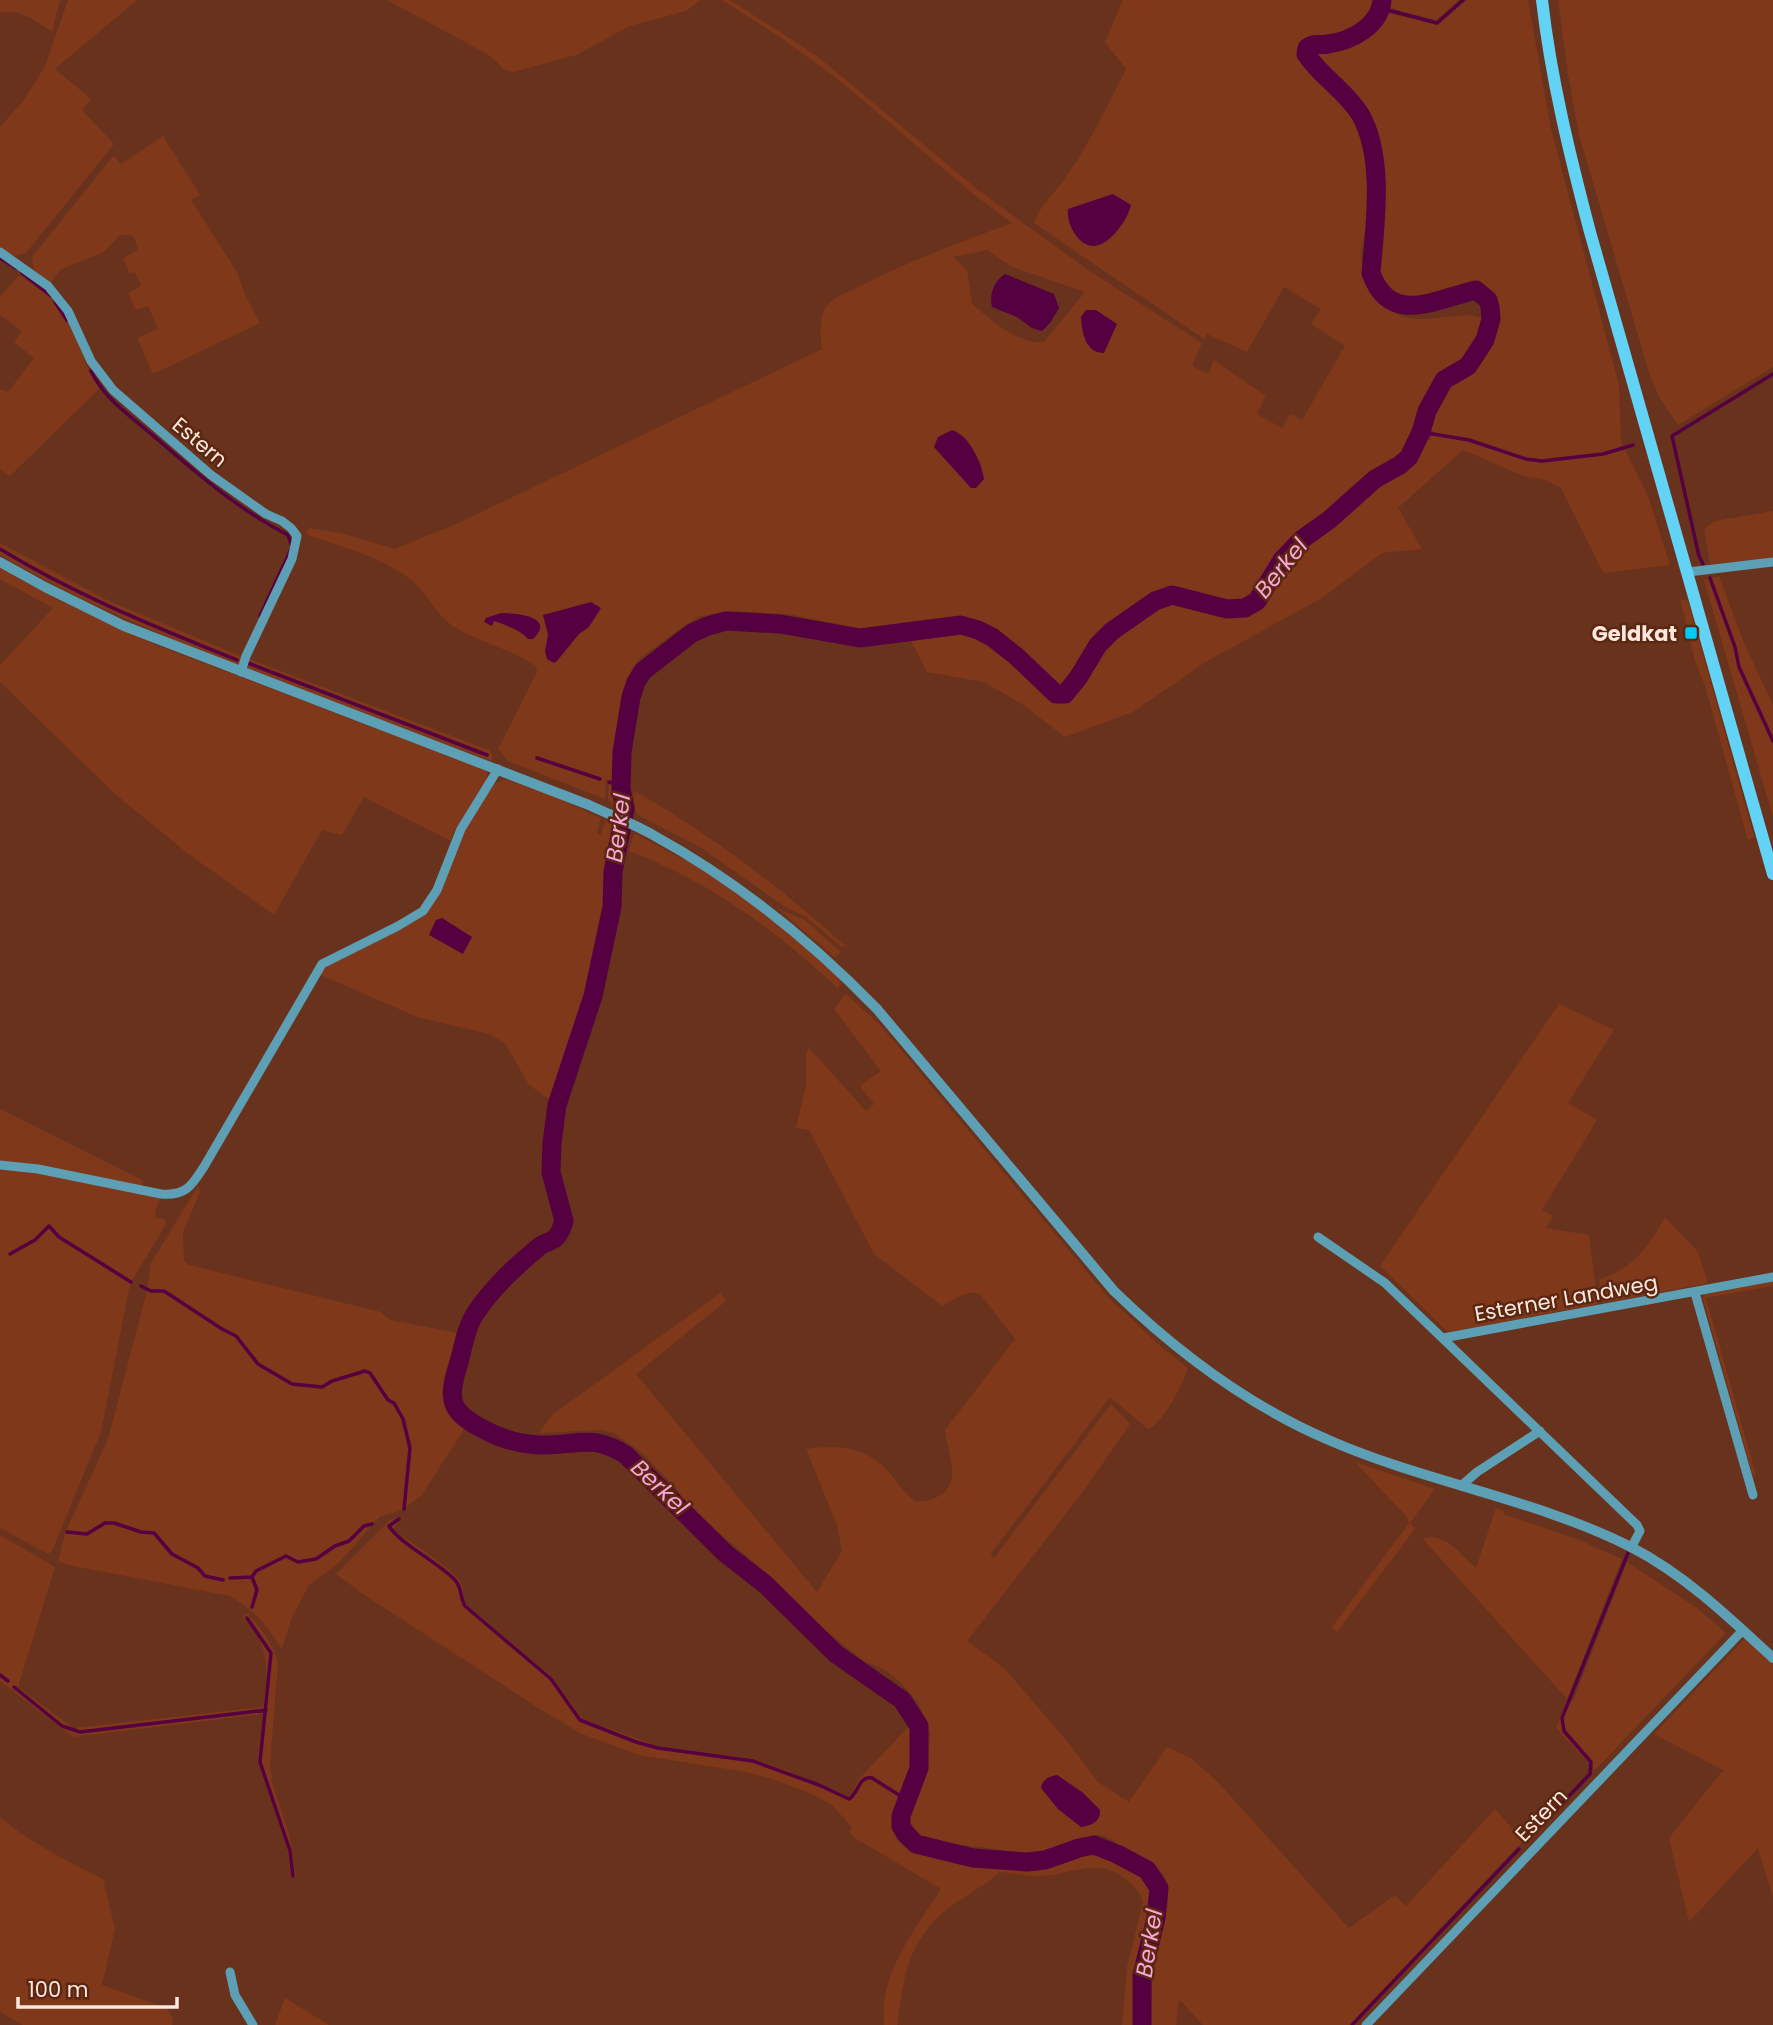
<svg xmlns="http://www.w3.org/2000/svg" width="1773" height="2025" font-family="Poppins,sans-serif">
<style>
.green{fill:#80381a;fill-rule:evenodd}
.water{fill:#550040}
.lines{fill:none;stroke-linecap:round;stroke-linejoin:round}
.stream{stroke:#550040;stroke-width:3.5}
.river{stroke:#550040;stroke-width:19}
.minor{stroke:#5d9fb5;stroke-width:9}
.tertiary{stroke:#5d9fb5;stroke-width:10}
.secondary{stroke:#62d2f5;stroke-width:12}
.poi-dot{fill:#00cbf8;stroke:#5c2711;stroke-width:2.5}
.labels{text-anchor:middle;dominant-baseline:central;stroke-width:5;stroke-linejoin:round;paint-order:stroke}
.street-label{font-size:21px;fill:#fde8e0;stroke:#5c2711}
.poi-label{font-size:21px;font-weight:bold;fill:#fde8e0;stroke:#5c2711;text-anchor:end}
.water-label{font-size:23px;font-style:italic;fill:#f8a5da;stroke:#5c2711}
</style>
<rect width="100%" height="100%" fill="#68321c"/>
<path class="green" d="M0,0H60L52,32C36,21 21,8 0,13Z
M68,0H137L55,69L91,99L82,110L114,144L26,253L14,256L0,249V127L23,101L45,66Z
M387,0H701L686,11L630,26L576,55L513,72L505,70L489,55Z
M722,0H730L817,56L977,189L1019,220L1091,272L1202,343L1192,366L1208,374L1214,360L1266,396L1257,414L1282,428L1290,414L1302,420L1345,346L1311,324L1321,309L1284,287L1247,352L1207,334L1204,339L1034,223C1041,203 1057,191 1068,174C1091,141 1108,104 1126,69L1105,42L1123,0H1374C1373,19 1354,33 1336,36C1320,39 1304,28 1298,50C1303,68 1320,77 1332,89C1347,104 1361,122 1368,142C1372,155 1373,202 1370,216C1368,228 1362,240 1361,252C1360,275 1374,299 1392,311C1423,333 1470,300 1493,326C1500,306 1492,294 1475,283C1445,297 1408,313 1381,287L1378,273C1378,224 1393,152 1364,110C1356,99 1346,86 1337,77C1329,68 1319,66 1315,54C1321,52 1324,55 1331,53C1354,49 1372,30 1384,12L1438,25L1467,0H1528L1551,129L1619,385L1621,442L1648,496L1670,565L1603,573L1561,488L1546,480L1524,476L1463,450L1398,508L1422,549L1382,553L1322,598L1207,661L1133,712L1065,737L1022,704L984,682L927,672L909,637C926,634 945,629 963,630C996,633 1030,676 1053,698H1066L1076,688L1097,653L1107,641L1154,605L1177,600L1234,613L1257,605L1286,561L1303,544L1325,529L1377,481L1402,467L1412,459L1422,439L1430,440L1434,431L1429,430L1432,413L1447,385L1471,372L1483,358L1489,339L1462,364L1443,374L1422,405V422L1406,454L1372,475L1321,521L1298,537L1280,555L1253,599C1224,612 1207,594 1179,592C1151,590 1105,627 1090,649C1080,663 1075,678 1063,690H1057L1039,671L992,632L963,621L872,631L788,614L731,611L710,614L698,617L681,628L639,659L632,669L631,679L625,693L616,752L614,786L620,806L608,801L609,780H606L605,799L508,761L498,749L537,672L536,666C512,649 483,644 458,629C437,618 428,593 410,579C381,556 340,547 306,534L309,528L341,533L395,549L456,524L822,349C820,337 819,318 826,307C833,296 851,291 862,285C911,260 961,242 1012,223L972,193L839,80L774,33ZM987,250L1012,267L1085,292L1044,342C1016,344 993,321 972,304L967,270L953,257ZM934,447L973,453L981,463L984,479L971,488Z
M1388,0H1459L1436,20L1397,10L1388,5Z
M1558,0H1773V367L1678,425L1659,397L1650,376L1579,135L1568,74Z
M163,136L200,195L191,200L237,272L247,299L260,323L153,374L137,338L158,329L148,306L136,310L128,293L141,286L135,272L130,274L123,258L138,250L135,239L131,235H120L105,251L60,270L50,283L34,272L32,257L113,156L121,164Z
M19,275L50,297L66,323L69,321L89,371L100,388L10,476L0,469V389L8,392L34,358L14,342L22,331L0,315V297Z
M1773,511V558L1710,564L1704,529L1715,521Z
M0,543L109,601L243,657L237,665C156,633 76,600 0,555Z
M0,568L58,600L159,646L487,771V780L453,833L451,841L364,797L342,835L322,830L274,915L187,853L114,793L0,682V666L2,663L53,608L0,579Z
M1719,576L1744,643L1773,705V817L1704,580Z
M1680,599L1688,601L1754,837L1748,840L1705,686L1695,661Z
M249,659L489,750L493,756L491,761L249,670L247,665Z
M505,779L553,796L601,818L597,833L601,835L605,820L616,825L603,885L606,912L586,1004L579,1023L566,1046L553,1102L529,1085L505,1043L489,1034L417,1017L319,974L324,966L436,899L471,818L493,784Z
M633,790C710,834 781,887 845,946L843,948L806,917L784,906L701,848L636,814Z
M634,833L698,867L741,895L778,923L840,979L839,989C772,928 714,884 629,851Z
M777,908L805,920L841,952L835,957L832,955Z
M846,994L881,1026L1108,1297L1158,1344L1188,1368C1183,1384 1163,1424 1148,1429L1110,1397L990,1555L994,1558L1111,1404L1130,1424L1085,1489L967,1641L1005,1669L1068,1742L1098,1782L1129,1802L1167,1747L1191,1758L1218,1782L1349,1928L1395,1895L1406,1906L1495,1809L1523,1841L1433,1936L1435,1941L1355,2025H1203L1179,1999L1176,2025H1151C1151,1997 1152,1971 1157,1944C1159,1928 1169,1914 1168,1897C1168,1888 1166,1877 1161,1871L1124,1847L1122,1849C1093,1815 1073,1853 1043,1854C1019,1854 996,1849 973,1846C957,1844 939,1846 924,1839C915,1835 910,1828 907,1819L927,1770L930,1733L918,1702L899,1681L885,1670L864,1661L822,1628L801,1607L792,1601L770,1576L690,1508L675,1487L642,1453L614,1433L600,1430L539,1433L552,1415L720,1293L726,1301L636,1374L817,1592L842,1551L837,1525L806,1449C837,1444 867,1447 889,1472C897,1481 904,1494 915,1501C923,1502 930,1501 937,1497C964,1484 947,1453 945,1430L1015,1339L981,1295C968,1288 954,1300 942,1306L874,1254L809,1130L796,1128L806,1086V1054L811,1044L810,1049L866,1111L874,1104L860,1086L881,1071L834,1009ZM1061,1777L1100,1810L1068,1818L1041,1788Z
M1559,1004L1614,1030L1568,1103L1597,1120L1542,1210L1553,1216L1546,1228L1589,1235L1598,1304L1448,1332L1380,1266Z
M0,1109L144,1181L141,1187L0,1162Z
M0,1168L18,1169L161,1197L155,1211L156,1218L165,1219L166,1224L130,1284L101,1432L52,1551L48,1554L0,1528Z
M198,1186L200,1192L183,1232L184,1261L189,1265L381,1312L390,1320L458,1333C447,1373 429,1395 464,1426L463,1431L421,1496L402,1510L379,1517L339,1563L309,1585L292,1617L282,1649C266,1625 256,1611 230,1596L68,1565L58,1561L65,1533L108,1439L147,1291L151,1263Z
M1665,1217L1698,1252L1708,1283L1603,1303L1599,1279C1633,1270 1649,1246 1665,1217Z
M1773,1280V1286L1706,1298L1756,1475L1753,1476L1703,1299L1704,1294Z
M1355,1462L1435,1489L1410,1523L1415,1529L1337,1632L1332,1627L1409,1523L1407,1517Z
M1496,1508L1504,1511L1503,1514L1577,1539L1622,1559L1567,1700L1573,1701L1627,1562L1697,1608L1726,1633L1595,1770L1556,1728L1567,1699L1423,1539C1444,1530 1462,1556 1476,1568Z
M403,1517L394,1528L395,1531C409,1541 454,1569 461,1583C465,1590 462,1597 466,1604L552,1677L583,1719L658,1746L754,1759L786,1770L848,1796L851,1795L859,1779L909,1726C912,1736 916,1747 914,1757C909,1780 883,1816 896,1838C907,1857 932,1852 949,1856C954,1857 959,1861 964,1862C986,1867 1010,1869 1033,1869C1052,1869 1065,1857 1083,1854C1101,1852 1139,1870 1148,1885C1152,1892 1152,1898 1152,1906L1133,1977V2025H1122L1127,1967L1143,1902C1140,1891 1132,1884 1123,1877C1095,1857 1069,1876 1038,1876C1026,1876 1013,1873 1000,1872C980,1890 953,1901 935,1920C905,1952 903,1985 897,2025H884C884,2016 883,2006 885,1997C892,1957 920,1922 941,1889L855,1838L849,1832L852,1827L832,1805L812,1794L773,1779L740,1771L639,1755L582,1734L543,1711L363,1594L336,1574L390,1520Z
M0,1535L55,1567L18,1687L73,1728L263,1707C268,1670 271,1646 243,1618L246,1613C261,1627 273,1644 278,1663L270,1764L272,1783L289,1834L296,1877L291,1878L288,1852L258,1762L263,1714L73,1737L0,1681Z
M1745,1638L1773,1664V1898L1758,1848L1689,1922L1669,1838L1723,1770L1654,1734Z
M0,1817C30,1843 67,1861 103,1879L115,1929L102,1985L166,2008L173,2018L172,2025H23L0,2012Z
M285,1998L329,2025H275Z"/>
<path class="water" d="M1113,194L1131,205C1128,219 1111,244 1095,246C1078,247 1066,223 1068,209Z
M1005,274L1054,294L1059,308L1050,323L1042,331L1032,328L1017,317L992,307C989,294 994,281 1005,274Z
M1086,310H1096L1117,324L1104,353C1085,353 1082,332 1081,317Z
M952,430C970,436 981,462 984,479L976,488H971L934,447L938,437Z
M591,602L601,608L589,627L579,634L557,661L554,663L547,659L545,651L548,635L543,615Z
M501,613C515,613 557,616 533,639H528C521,630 505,625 494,621L492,626L484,622L486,618Z
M442,918L472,937L463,954L429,935L436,920Z
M1057,1775L1082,1792L1100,1810C1101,1822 1091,1826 1081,1827L1058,1809L1041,1788C1042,1780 1049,1776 1057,1775Z"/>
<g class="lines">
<path class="stream" d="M1380,8L1437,23L1463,0
M0,258L16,268
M22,273L51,296
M55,302L67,320
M91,371C103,397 129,415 150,433C193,470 237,509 288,535L292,547L260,616
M1421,432L1469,440L1526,459L1542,461L1603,454L1633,445
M0,549C75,595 156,627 237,660
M1703,564L1699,556L1672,436L1773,374
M1710,578L1735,647L1739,667L1773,741
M248,663L487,755
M537,758L600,779
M609,782L621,786
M10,1254L35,1240L49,1226L59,1237L131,1282
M141,1286L151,1291H164L222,1329L236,1336L258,1364L292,1384L322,1387L332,1381L365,1371L370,1373L388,1400L394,1403L403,1419L410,1448L404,1509
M399,1519L389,1526C399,1543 439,1563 455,1580C462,1587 460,1598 465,1606L551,1679L580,1720L636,1742L658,1748L753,1761L819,1785L849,1799C859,1793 858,1776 872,1778L907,1800
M67,1532L87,1534L105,1523H114L141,1532L154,1533L172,1554L198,1568L205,1576L223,1580
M230,1578L252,1577L256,1571L286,1556L298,1562L316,1559L335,1546L349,1541L364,1526L372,1524
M252,1607L257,1590L252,1577
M247,1618L271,1653L260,1762L290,1851L293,1876
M0,1675L8,1681
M14,1687L62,1726L80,1732L266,1710
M1525,1842L1590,1774L1591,1762L1564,1731L1562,1718L1628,1553
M1352,2025L1519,1849"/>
<path class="river" d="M1142,2025V1975L1156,1918L1159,1888L1147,1870L1117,1854L1094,1845L1079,1848L1045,1860L1027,1862L973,1858L916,1844L906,1834L901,1826V1816L919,1768V1726L902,1700L836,1654L766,1585L725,1553L626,1455C591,1433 576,1446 539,1445C520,1444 499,1438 483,1429C450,1412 447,1400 458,1366C463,1348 466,1326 477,1311C493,1287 518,1264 540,1246C544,1243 550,1242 554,1239C560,1235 562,1227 564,1221L551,1172L552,1143L557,1105L593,996L612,907L613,872L625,809L621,789L622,752L631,697L636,682L643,671L692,633L708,626L726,621L780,624L860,638L961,625L978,630L992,637L1016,656L1056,694H1065L1078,678L1098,645L1112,631L1155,601L1172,595L1227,609L1245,608L1257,601L1282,560L1301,540L1329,520L1375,479L1400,465L1409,457L1421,432L1427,411L1444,380L1468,366L1485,340L1491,319L1490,307L1488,300L1476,290C1436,299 1390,327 1371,273C1375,225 1385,157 1360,114C1345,90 1321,77 1306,54L1307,48C1314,42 1320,46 1328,44C1351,41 1380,26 1382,0"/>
<path class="minor" d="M0,252L48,286L68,311L91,361L113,390L211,475L266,514L282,521L291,528L297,536L292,559L246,656L241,672
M1688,572L1773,562
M0,1165L38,1169L161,1194C187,1196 192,1185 205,1165L322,964L398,926L423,911L437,890L461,829L498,769
M1318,1237L1385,1283L1637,1525L1640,1531L1631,1548
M1695,1293L1753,1495
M1443,1338L1773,1277
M1461,1486L1477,1472L1540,1431
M230,1972L235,1995L253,2025
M1366,2025L1743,1630"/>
<path class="tertiary" d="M0,562L45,587L124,626L589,805C610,815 632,823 653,835C737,881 810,940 877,1009L1114,1291C1178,1353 1248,1406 1331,1441C1428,1483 1536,1499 1631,1547C1685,1575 1729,1617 1773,1658"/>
<path class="secondary" d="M1542,0C1551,79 1570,156 1590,232L1773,874"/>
</g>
<rect class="poi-dot" x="1684" y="626" width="14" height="14" rx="3.5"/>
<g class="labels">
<g class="street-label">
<text transform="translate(200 442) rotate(40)">Estern</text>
<text transform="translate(1566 1298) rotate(-10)">Esterner Landweg</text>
<text transform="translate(1541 1815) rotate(-46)">Estern</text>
</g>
<g class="poi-label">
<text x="1677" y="633">Geldkat</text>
</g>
<g class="water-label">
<text transform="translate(1281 568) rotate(-51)">Berkel</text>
<text transform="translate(618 828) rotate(-83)">Berkel</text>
<text transform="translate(660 1487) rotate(43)">Berkel</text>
<text transform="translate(1149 1943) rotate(-81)">Berkel</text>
</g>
</g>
<path d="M18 1997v10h159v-10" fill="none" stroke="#fde8e0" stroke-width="3.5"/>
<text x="28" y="1997" font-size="21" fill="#fde8e0" stroke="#5c2711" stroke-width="5" paint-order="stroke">100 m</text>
</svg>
